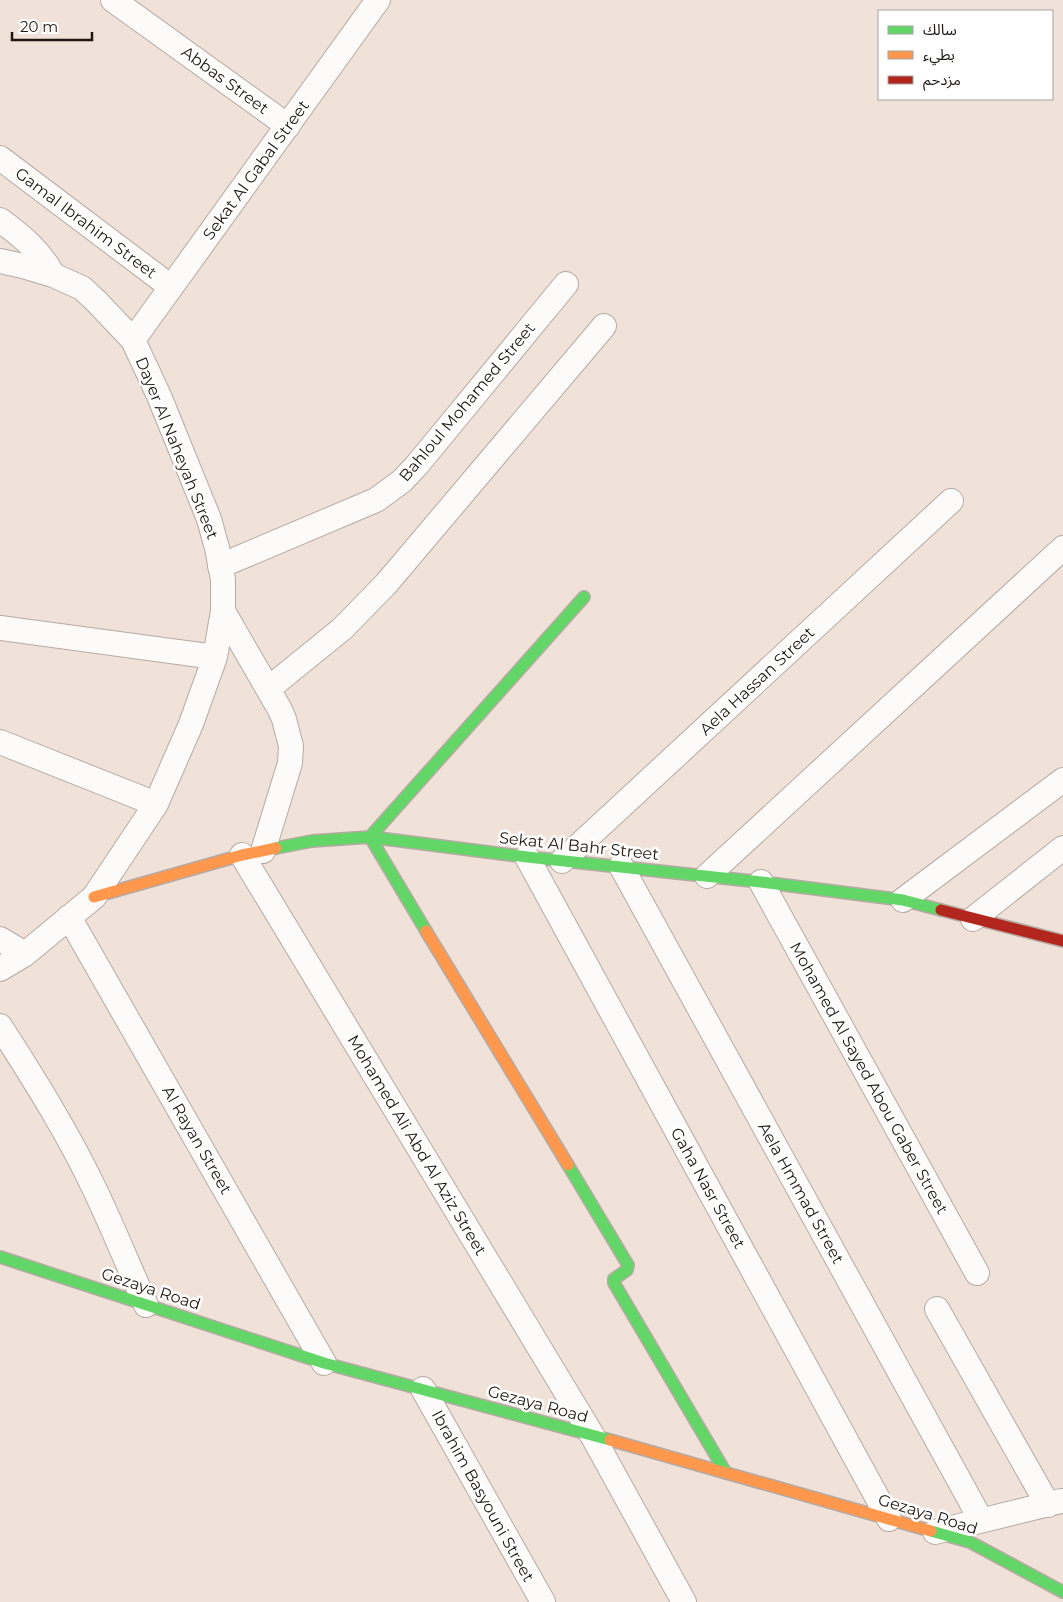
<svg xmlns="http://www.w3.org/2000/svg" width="1063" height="1602" font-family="Montserrat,'Noto Sans Arabic',sans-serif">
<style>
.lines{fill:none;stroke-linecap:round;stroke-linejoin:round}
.street-casing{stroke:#b5aaa3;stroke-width:26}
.fast-casing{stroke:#b5aaa3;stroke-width:14}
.slow-casing{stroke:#b5aaa3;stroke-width:14}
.jam-casing{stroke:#b5aaa3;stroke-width:14}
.street{stroke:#fdfbf9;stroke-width:24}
.fast{stroke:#63d668;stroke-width:11}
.slow{stroke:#ff974d;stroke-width:11}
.jam{stroke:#b3261e;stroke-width:11}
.labels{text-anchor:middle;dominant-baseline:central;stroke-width:5;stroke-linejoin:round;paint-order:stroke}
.street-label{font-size:16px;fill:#1f1711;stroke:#fff}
</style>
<rect width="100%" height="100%" fill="#f0e2d9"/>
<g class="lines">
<g class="street-casing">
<path id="street" d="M113,0L288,126
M0,158L171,287
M0,220C22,236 40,251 53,275
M0,261L23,266L53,275L82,288L97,302L133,340L159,396L209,519L217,548L223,580V611L215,657L191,724L156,804L94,897L25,954L0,969
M133,340L378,0
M220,566L376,500L402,481L417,465L566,284
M223,611L279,708L284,719L291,746L290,763L263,851
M0,628L215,657
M268,689L342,629L386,584L604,326
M0,742L156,804
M242,855L592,1435L684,1602
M527,857L889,1519
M562,861L951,501
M621,866L981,1520
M707,876L1063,548
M761,882L977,1273
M903,900L1063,780
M69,917L324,1363
M973,919L1063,848
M0,939L25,954
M0,1026C34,1079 68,1133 95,1190C113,1228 129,1267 146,1305
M937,1309L1048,1505
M423,1389L543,1602
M935,1532L1061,1501"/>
</g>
<g class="fast-casing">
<path id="fast" d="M276,848L312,841L370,837L527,857L761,882L903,900L941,910
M426,931L370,837L584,597
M568,1165L628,1265L627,1270L614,1279V1283L726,1473
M0,1257L324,1363L610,1440
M931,1531L970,1542L1063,1592"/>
</g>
<g class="slow-casing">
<path id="slow" d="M94,897L242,855L276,848
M426,931L568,1165
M610,1440L931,1531"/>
</g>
<g class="jam-casing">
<path id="jam" d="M941,910L1063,941"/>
</g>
<use href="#street" class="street"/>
<use href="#fast" class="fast"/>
<use href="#slow" class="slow"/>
<use href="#jam" class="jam"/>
</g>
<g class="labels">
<g class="street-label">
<text transform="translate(225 80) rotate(36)">Abbas Street</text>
<text transform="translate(256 170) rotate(-54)">Sekat Al Gabal Street</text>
<text transform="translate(86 223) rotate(37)">Gamal Ibrahim Street</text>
<text transform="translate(467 402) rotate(-50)">Bahloul Mohamed Street</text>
<text transform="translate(177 448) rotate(68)">Dayer Al Naheyah Street</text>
<text transform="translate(757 681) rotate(-43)">Aela Hassan Street</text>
<text transform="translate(579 846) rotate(6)">Sekat Al Bahr Street</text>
<text transform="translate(869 1078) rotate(61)">Mohamed Al Sayed Abou Gaber Street</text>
<text transform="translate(197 1140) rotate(60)">Al Rayan Street</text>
<text transform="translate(417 1145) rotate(59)">Mohamed Ali Abd Al Aziz Street</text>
<text transform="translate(708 1188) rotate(61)">Gaha Nasr Street</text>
<text transform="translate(801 1193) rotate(61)">Aela Hmmad Street</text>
<text transform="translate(151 1289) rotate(18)">Gezaya Road</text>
<text transform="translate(538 1404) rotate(15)">Gezaya Road</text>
<text transform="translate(483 1496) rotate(61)">Ibrahim Basyouni Street</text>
<text transform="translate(928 1514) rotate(17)">Gezaya Road</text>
</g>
</g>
<rect x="878" y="10" width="175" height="90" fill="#ffffff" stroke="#a5a2a0"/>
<rect x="888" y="26" width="25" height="8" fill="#63d668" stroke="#a5a2a0"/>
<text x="923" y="35" font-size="15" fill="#1f1711">سالك</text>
<rect x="888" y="51" width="25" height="8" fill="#ff974d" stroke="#a5a2a0"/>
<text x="923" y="60" font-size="15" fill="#1f1711">بطيء</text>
<rect x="888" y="76" width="25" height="8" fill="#b3261e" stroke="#a5a2a0"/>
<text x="923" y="85" font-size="15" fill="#1f1711">مزدحم</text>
<path d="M12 32v8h80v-8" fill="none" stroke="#1f1711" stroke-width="2.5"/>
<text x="20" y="32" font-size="15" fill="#1f1711" stroke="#ffffff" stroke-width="4" paint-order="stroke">20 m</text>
</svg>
